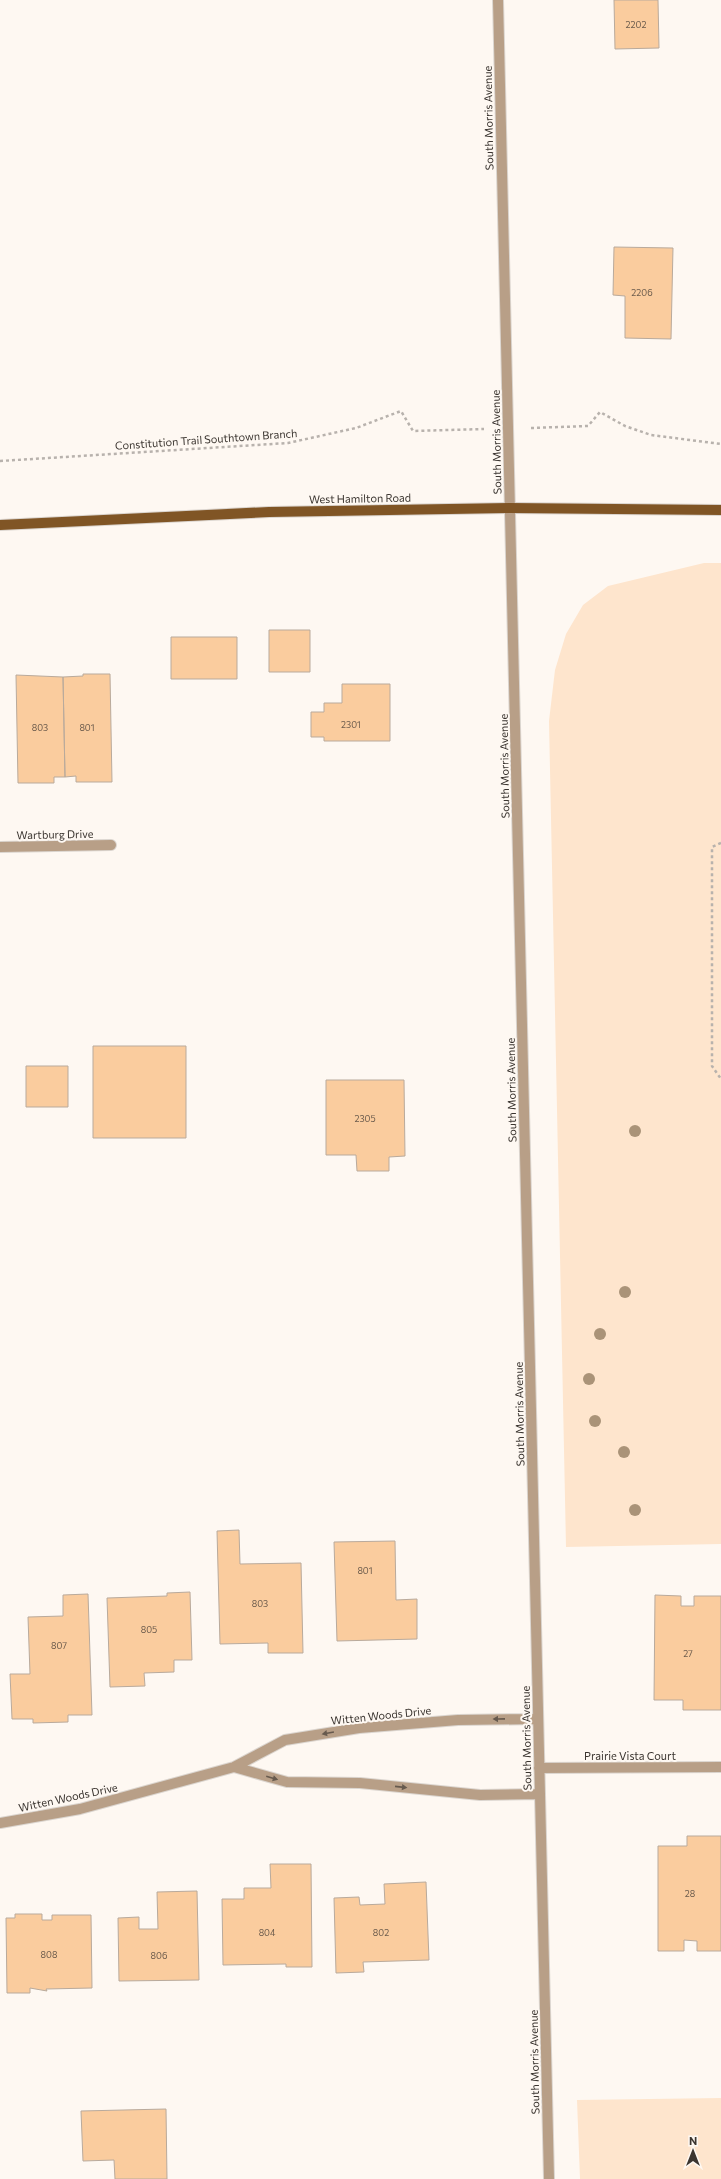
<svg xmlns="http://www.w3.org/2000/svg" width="721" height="2179" font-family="Commissioner,sans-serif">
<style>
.green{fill:#fee5cd}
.building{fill:#facc9e;stroke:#b9aa9c}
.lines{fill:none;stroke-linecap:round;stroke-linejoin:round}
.minor-casing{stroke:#dbd5cf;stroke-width:12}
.major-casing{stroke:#dbd5cf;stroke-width:12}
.path{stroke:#b8b2ad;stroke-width:2.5;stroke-dasharray:3 3;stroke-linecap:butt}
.minor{stroke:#b89f87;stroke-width:10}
.major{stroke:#805525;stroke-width:10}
.tree{fill:#aa9378}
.oneway{fill:#675a4e}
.labels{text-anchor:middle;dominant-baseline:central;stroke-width:4;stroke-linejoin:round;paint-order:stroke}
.number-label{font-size:9px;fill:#6b5b4c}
.street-label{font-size:11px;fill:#3b3530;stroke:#fef8f2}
</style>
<rect width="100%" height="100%" fill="#fef8f2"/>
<path class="green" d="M704,563H721V1544L566,1547L549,721L555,670L566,634L583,605L608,586Z
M721,2098V2179H580L577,2100Z"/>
<path class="building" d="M614,0H658L659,48L615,49Z
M614,247L673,248L671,339L625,338V296L613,295Z
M269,630H310V672H269Z
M171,637H237V679H171Z
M83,674H110L112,782H76V776L65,777L63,677L83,676Z
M16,675L63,677L65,777H54V783H18Z
M342,684H390V741H324V737H311V712H324V703H342Z
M93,1046H186V1138H93Z
M26,1066H68V1107H26Z
M326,1080H404L405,1156L389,1157V1171H357L356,1155H326Z
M239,1530L240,1564L301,1563L303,1653H268V1643L220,1644L217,1531Z
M395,1541L396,1600L417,1599V1639L337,1641L334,1542Z
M190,1592L192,1660H174V1672L144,1673L145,1686L110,1687L107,1598L167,1596V1593Z
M88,1594L92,1715H68V1722L33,1723V1719H12L10,1674H30L28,1617L63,1616V1595Z
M655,1595L681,1596V1606H694V1596H721V1710H683V1700H654Z
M687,1836H721V1951H697V1941L684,1940V1951H658V1846H687Z
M270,1864H311L312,1967H286V1964L223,1965L222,1899H244V1888H271Z
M426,1882L429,1960L363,1962L364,1972L336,1973L334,1898L359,1897L360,1905L385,1904L384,1884Z
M197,1891L199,1980L119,1981L118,1918L139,1917V1929H158L157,1892Z
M15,1914H42V1920H52V1915H91L92,1988L46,1989L47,1991L30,1988V1993H7L6,1918H15Z
M166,2109L167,2179H115L114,2160L83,2161L81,2111Z"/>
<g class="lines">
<g class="minor-casing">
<path id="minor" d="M498,0L549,2179
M0,847L111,845
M234,1767L287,1782L360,1783L480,1795L540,1794
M539,1768L721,1767
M0,1823L80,1809L234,1767L285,1740L359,1728L458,1720L538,1719"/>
</g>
<g class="major-casing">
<path id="major" d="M0,525L269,512L509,508L721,510"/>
</g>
<path class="path" d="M531,428L588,426L600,412L625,426L651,435L721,444
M0,461L288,443L356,428L401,411L413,431L484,429
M721,843L712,847V1066L721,1079"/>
<use href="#minor" class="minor"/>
<use href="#major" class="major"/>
</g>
<g class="tree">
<circle cx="635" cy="1131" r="6"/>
<circle cx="625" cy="1292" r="6"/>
<circle cx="600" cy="1334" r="6"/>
<circle cx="589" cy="1379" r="6"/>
<circle cx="595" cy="1421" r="6"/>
<circle cx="624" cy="1452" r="6"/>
<circle cx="635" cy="1510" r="6"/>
</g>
<defs><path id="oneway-solid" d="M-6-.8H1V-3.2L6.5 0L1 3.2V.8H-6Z"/></defs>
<g class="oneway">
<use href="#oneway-solid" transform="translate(499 1719) rotate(179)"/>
<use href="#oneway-solid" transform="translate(328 1733) rotate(170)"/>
<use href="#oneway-solid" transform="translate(272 1778) rotate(16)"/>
<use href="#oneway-solid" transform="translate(401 1787) rotate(6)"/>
</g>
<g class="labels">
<g class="number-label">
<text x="636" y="24">2202</text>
<text x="642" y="292">2206</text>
<text x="351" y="724">2301</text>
<text x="40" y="727">803</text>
<text x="87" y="727">801</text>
<text x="365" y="1118">2305</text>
<text x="365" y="1570">801</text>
<text x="260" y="1603">803</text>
<text x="149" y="1629">805</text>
<text x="59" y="1645">807</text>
<text x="688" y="1653">27</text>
<text x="690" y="1893">28</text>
<text x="267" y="1932">804</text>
<text x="381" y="1932">802</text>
<text x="49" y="1954">808</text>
<text x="159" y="1955">806</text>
</g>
<g class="street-label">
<text transform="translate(488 118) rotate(-91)">South Morris Avenue</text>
<text transform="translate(206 439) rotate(-4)">Constitution Trail Southtown Branch</text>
<text transform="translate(496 442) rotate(-91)">South Morris Avenue</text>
<text transform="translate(360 498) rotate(-1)">West Hamilton Road</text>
<text transform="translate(504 766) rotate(-91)">South Morris Avenue</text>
<text transform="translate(55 834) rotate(-1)">Wartburg Drive</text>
<text transform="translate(511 1090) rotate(-91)">South Morris Avenue</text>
<text transform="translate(519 1414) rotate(-91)">South Morris Avenue</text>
<text transform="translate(381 1715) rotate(-6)">Witten Woods Drive</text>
<text transform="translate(526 1738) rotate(-91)">South Morris Avenue</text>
<text x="630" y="1755">Prairie Vista Court</text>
<text transform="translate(68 1797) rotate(-12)">Witten Woods Drive</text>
<text transform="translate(534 2062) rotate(-91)">South Morris Avenue</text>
</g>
</g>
<g transform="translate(693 2151)" stroke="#fef8f2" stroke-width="3" paint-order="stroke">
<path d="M0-3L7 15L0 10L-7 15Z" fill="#3b3530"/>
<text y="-6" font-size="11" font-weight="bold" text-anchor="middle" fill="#3b3530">N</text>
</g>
</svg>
